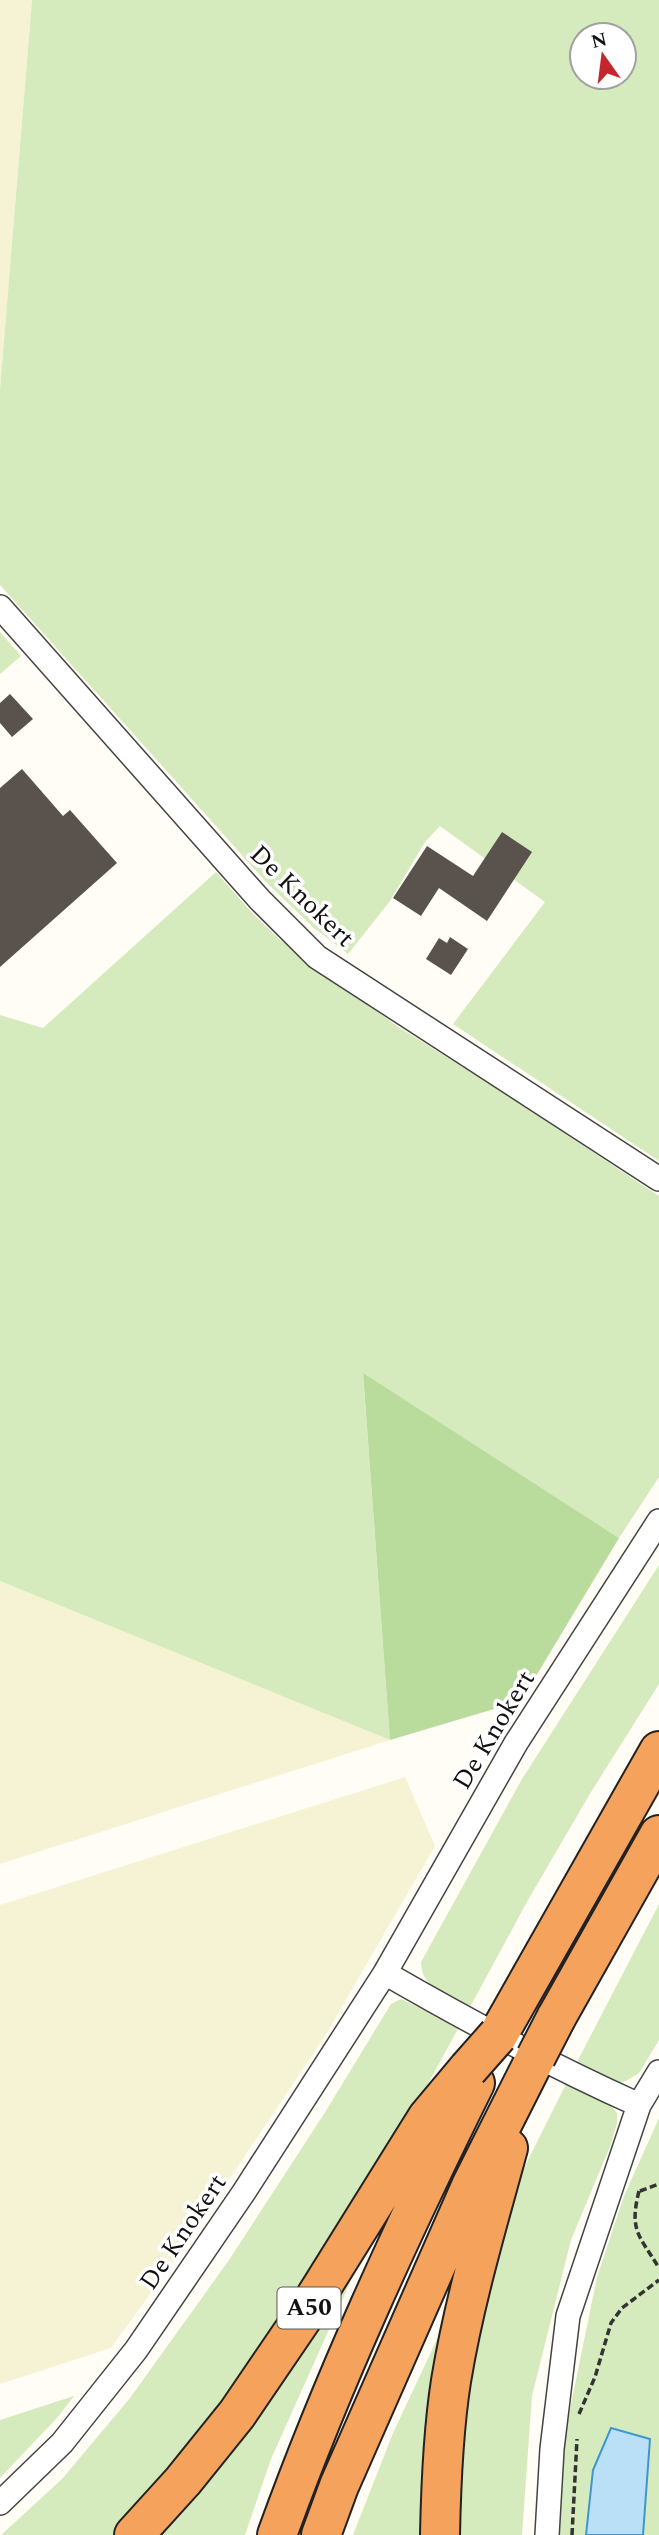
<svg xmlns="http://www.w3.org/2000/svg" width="659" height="2535" font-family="Spectral,serif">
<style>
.farmland{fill:#f6f3d4}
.green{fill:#d5ebbd;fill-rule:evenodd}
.forest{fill:#b9dc9c}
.water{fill:#b9e0f7;stroke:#3f96cf;stroke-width:2}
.building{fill:#5a524d}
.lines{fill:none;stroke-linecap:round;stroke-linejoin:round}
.minor-casing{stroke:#444;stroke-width:26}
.motorway-casing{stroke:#222;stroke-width:42}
.path{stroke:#333;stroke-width:3.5;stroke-dasharray:7 3.5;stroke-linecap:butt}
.minor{stroke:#fff;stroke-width:23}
.motorway{stroke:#f5a25d;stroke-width:38}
.motorway-bridge-casing{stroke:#222;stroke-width:42;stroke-linecap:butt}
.motorway-bridge{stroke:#f5a25d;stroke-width:38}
.labels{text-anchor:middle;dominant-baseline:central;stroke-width:7;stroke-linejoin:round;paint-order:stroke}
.shield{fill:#fff;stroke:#585858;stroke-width:2}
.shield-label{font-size:24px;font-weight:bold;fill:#111}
.street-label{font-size:26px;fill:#111;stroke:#fff}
</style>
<rect width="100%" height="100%" fill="#fffdf5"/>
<path class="farmland" d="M0,0H32L0,389Z
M0,1581L136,1636L390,1740L0,1864Z
M405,1777L435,1846L325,2036L182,2250L111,2348L0,2384V1905Z"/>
<path class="green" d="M32,0H659V1161L453,1024L545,902L440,826L425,842L390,901L348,954L314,928L267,883L0,585V389ZM582,35H624V77H582Z
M0,632L21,656L0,674Z
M216,872L253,914L280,940L334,980L397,1026L496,1088L659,1196V1477L619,1538L363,1374L390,1740L0,1581V1015L43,1028Z
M659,1565V1684L591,1792L528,1900L470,2007C448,1996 422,1991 421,1962L522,1779Z
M659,1904V2040L639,2073L626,2081L617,2083L577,2062Z
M401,1999L459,2027L423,2093L239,2394L120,2535H1L62,2479L130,2398L229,2260L324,2114L391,2004Z
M567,2082L611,2106L617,2113V2123L611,2144L571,2240L532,2396L522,2535H458L457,2478L477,2327L514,2188Z
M659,2118V2535H559L560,2471L567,2424L597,2277L624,2196Z
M353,2276L271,2459L245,2535H147L211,2466Z
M455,2301L425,2535H353L393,2433Z
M74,2396L57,2418L0,2478V2420Z"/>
<path class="forest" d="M363,1373L619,1538L521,1701L390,1740Z"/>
<path class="water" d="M611,2428L650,2439L643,2535H586L593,2470Z"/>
<path class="building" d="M10,694L33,719L12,737L0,723V703Z
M22,769L63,816L70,810L117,863L0,967V788Z
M502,832L532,852L487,921L439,888L421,916L393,898L427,846L473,876Z
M450,937L468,949L451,975L426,959L439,938L447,943Z"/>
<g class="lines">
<g class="minor-casing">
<path id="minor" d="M0,607L260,900L317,957L659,1179
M659,1521L516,1743L385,1973C468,2021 552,2066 639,2105L659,2072
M0,2503L62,2443L136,2350L244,2192L385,1973
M547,2535L552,2449L568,2316L639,2105"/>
</g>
<g class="motorway-casing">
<path id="motorway" d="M556,2018L659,1835
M498,2035L659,1751
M134,2535L183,2481L237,2414L303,2317L427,2118L468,2069
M277,2535C333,2380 402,2231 475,2083
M321,2535L339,2486L472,2184L536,2057
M440,2535C441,2484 443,2432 451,2381C464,2302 487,2225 508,2148"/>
</g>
<path class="path" d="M639,2191C629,2231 639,2235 659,2268
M640,2191L659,2184
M579,2414L595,2377L611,2323L622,2308L659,2280
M572,2535L577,2439"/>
<use href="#minor" class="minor"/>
<use href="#motorway" class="motorway"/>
<g class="motorway-bridge-casing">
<path id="motorway-bridge" d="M536,2057L556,2018
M468,2069L498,2035"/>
</g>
<use href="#motorway-bridge" class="motorway-bridge"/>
</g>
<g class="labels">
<rect class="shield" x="277.5" y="2287.5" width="63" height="41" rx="5"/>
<g class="shield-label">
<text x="309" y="2308">A50</text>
</g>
<g class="street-label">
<text transform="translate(302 896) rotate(44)">De Knokert</text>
<text transform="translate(494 1730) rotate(-59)">De Knokert</text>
<text transform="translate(183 2232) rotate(-56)">De Knokert</text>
</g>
</g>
<g transform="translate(603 56) rotate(346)"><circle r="33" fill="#ffffff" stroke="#a0a0a0" stroke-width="2"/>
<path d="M0-5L12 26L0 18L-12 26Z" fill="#c4262e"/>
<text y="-10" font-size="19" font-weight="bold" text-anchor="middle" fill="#111111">N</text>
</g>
</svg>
